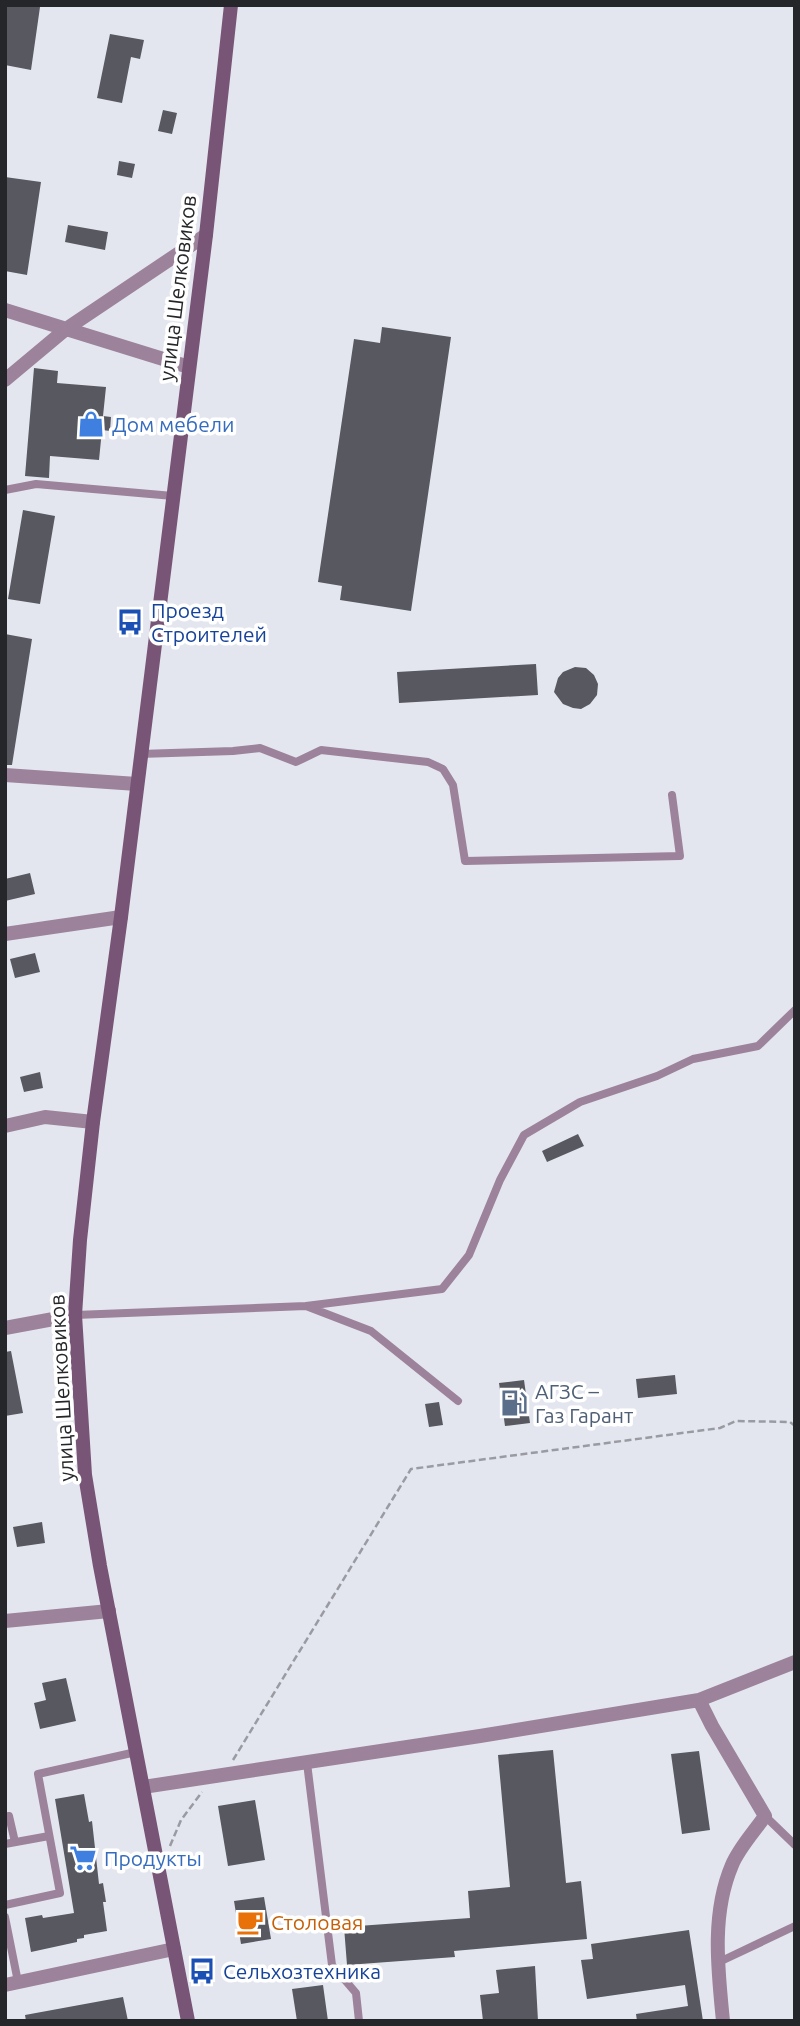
<svg xmlns="http://www.w3.org/2000/svg" width="800" height="2026" font-family="Ubuntu,sans-serif">
<style>
.building{fill:#575860}
.lines{fill:none;stroke-linecap:round;stroke-linejoin:round}
.path{stroke:#9a9ba2;stroke-width:2.5;stroke-dasharray:7 3.5;stroke-linecap:butt}
.lane{stroke:#9c839b;stroke-width:8}
.street{stroke:#9c839b;stroke-width:14}
.secondary{stroke:#785576;stroke-width:14}
.labels{text-anchor:middle;dominant-baseline:central;stroke-width:7;stroke-linejoin:round;paint-order:stroke}
.street-label{font-size:21px;fill:#252629;stroke:#fff}
.shop-label{font-size:21px;fill:#366cbe;stroke:#fff;text-anchor:start}
.transit-label{font-size:21px;fill:#164399;stroke:#fff;text-anchor:start}
.service-label{font-size:21px;fill:#4e5e75;stroke:#fff;text-anchor:start}
.food-label{font-size:21px;fill:#c56008;stroke:#fff;text-anchor:start}
</style>
<rect width="100%" height="100%" fill="#e4e6ef"/>
<path class="building" d="M5,5L40,7L31,70L5,65Z
M110,34L144,40L140,59L131,57L122,103L97,98Z
M163,110L177,113L172,134L158,131Z
M119,161L135,164L132,178L117,175Z
M5,177L41,182L27,275L5,271Z
M68,225L108,232L105,250L65,242Z
M382,327L451,337L411,611L340,600L342,586L318,582L354,339L380,343Z
M34,368L58,371L57,383L106,387L103,416L111,417L110,431L102,430L99,460L50,456L49,478L25,476Z
M23,510L55,516L40,604L8,599Z
M5,634L32,639L12,765H5Z
M536,664L538,695L399,703L397,672Z
M575,667L586,668L594,675L598,684L597,695L590,704L581,709L573,708L563,704L554,692L558,678L563,672Z
M30,873L35,894L5,901V879Z
M35,953L40,972L15,978L10,959Z
M40,1072L43,1088L24,1092L20,1077Z
M578,1134L584,1146L547,1162L542,1151Z
M11,1351L23,1413L5,1416V1352Z
M675,1375L677,1394L638,1398L636,1379Z
M524,1380L530,1423L505,1426L499,1383Z
M439,1402L443,1425L429,1427L425,1404Z
M42,1522L45,1543L17,1547L13,1527Z
M66,1678L76,1721L40,1729L34,1703L46,1700L42,1683Z
M553,1750L566,1883L581,1881L587,1939L454,1951L455,1957L347,1965L344,1927L470,1918L468,1891L510,1887L498,1755Z
M699,1751L710,1830L682,1834L671,1754Z
M84,1794L89,1822L92,1821L99,1884L103,1883L106,1902H103L107,1931L84,1935V1938L77,1939V1942L31,1952L25,1918L42,1915L43,1918L74,1913L55,1799Z
M255,1800L265,1860L228,1866L218,1806Z
M264,1897L271,1939L241,1944L234,1901Z
M689,1930L703,2021H637L636,2014L688,2006L685,1985L587,1999L581,1960L593,1959L591,1944Z
M535,1966L538,2021H483L480,1995L499,1993L496,1970Z
M323,1985L328,2021H297L292,1989Z
M123,1997L128,2021H26L25,2015Z"/>
<g class="lines">
<path class="path" d="M233,1760L411,1469L720,1428L736,1421L790,1422L795,1426
M170,1846L181,1820L202,1792"/>
<path class="lane" d="M5,490L36,484L173,496
M140,754L233,751L260,748L296,762L321,750L428,762L443,769L453,785L465,861L680,856L672,795
M306,1306L442,1289L469,1255L500,1180L524,1135L580,1102L657,1076L693,1059L758,1046L795,1010
M75,1315L306,1306L371,1331L458,1401
M307,1763L332,1965L356,1993L359,2021
M765,1816L795,1845
M5,1817L9,1816L15,1842
M5,1844L49,1836
M5,1905L60,1893L38,1774L136,1752
M5,1917L18,1982
M717,1963L795,1926"/>
<path class="street" d="M5,310L189,367
M5,380L66,329L206,235
M5,775L137,784
M5,934L121,917
M5,1126L45,1117L93,1122
M5,1328L75,1315
M5,1621L109,1611
M699,1700L712,1726L765,1816C754,1832 739,1848 732,1865C711,1914 718,1970 723,2021
M143,1787L480,1736L699,1700L795,1662
M5,1985L174,1949"/>
<path class="secondary" d="M188,2021L100,1566L85,1475L75,1315L80,1240L93,1122L121,917L206,235L231,5"/>
</g>
<defs>
<g id="shop-bare" transform="scale(2.1)"><path d="M-5-2.5h2.3a2.7 3.5 0 0 1 5.4 0H5L5.5 6h-11ZM-1.5-2.5h3a1.5 2.3 0 0 0-3 0Z" fill="#3f7fe0" stroke="#fff" stroke-width="2.5" paint-order="stroke"/></g>
<g id="bus-bare" transform="scale(2.1)"><path d="M-5-6H5V4H4V6H2V4H-2V6H-4V4H-5ZM-3.5-4V0h7V-4ZM-3.5 1.2v1.5H-2V1.2ZM2 1.2v1.5H3.5V1.2Z" fill="#1a4fb4" stroke="#fff" stroke-width="2.5" paint-order="stroke"/></g>
<g id="fuel-bare" transform="scale(2.1)"><path d="M-5.5-6h7V0h2V4h1.3V-2.5L3-4.5l.8-.8L6-3V5H2.5V1h-1V6h-7ZM-4.2-4.7v3.2H.2V-4.7Z" fill="#5c6f8a" stroke="#fff" stroke-width="2.5" paint-order="stroke"/></g>
<g id="supermarket-bare" transform="scale(2.1)"><path d="M-6-5.5h2.5l.6 2H6L4.5 2H-2.5L-4.4-4H-6ZM-1.5 3.2a1.3 1.3 0 1 0 .1 0ZM3 3.2a1.3 1.3 0 1 0 .1 0Z" fill="#3f7fe0" stroke="#fff" stroke-width="2.5" paint-order="stroke"/></g>
<g id="cafe-bare" transform="scale(2.1)"><path d="M-5.5-4.5H6V0H3Q3 3.5 0 3.5H-2.5Q-5.5 3.5-5.5 0ZM3-3.2v2h1.7v-2ZM-6 4.5H4V6H-6Z" fill="#e8710a" stroke="#fff" stroke-width="2.5" paint-order="stroke"/></g>
</defs>
<g fill-rule="evenodd">
<use href="#shop-bare" x="91" y="424"/>
<use href="#bus-bare" x="130" y="622"/>
<use href="#fuel-bare" x="514" y="1403"/>
<use href="#supermarket-bare" x="83" y="1858"/>
<use href="#cafe-bare" x="250" y="1922"/>
<use href="#bus-bare" x="202" y="1971"/>
</g>
<g class="labels">
<g class="street-label">
<text transform="translate(177 288) rotate(-83)">улица Шелковиков</text>
<text transform="translate(61 1388) rotate(-93)">улица Шелковиков</text>
</g>
<g class="shop-label">
<text x="112" y="424">Дом мебели</text>
<text x="104" y="1858">Продукты</text>
</g>
<g class="transit-label">
<text x="151" y="610">Проезд<tspan x="151" dy="24">Строителей</tspan></text>
<text x="223" y="1971">Сельхозтехника</text>
</g>
<g class="service-label">
<text x="535" y="1391">АГЗС –<tspan x="535" dy="24">Газ Гарант</tspan></text>
</g>
<g class="food-label">
<text x="271" y="1922">Столовая</text>
</g>
</g>
<rect width="800" height="2026" fill="none" stroke="#252629" stroke-width="14"/>
</svg>
